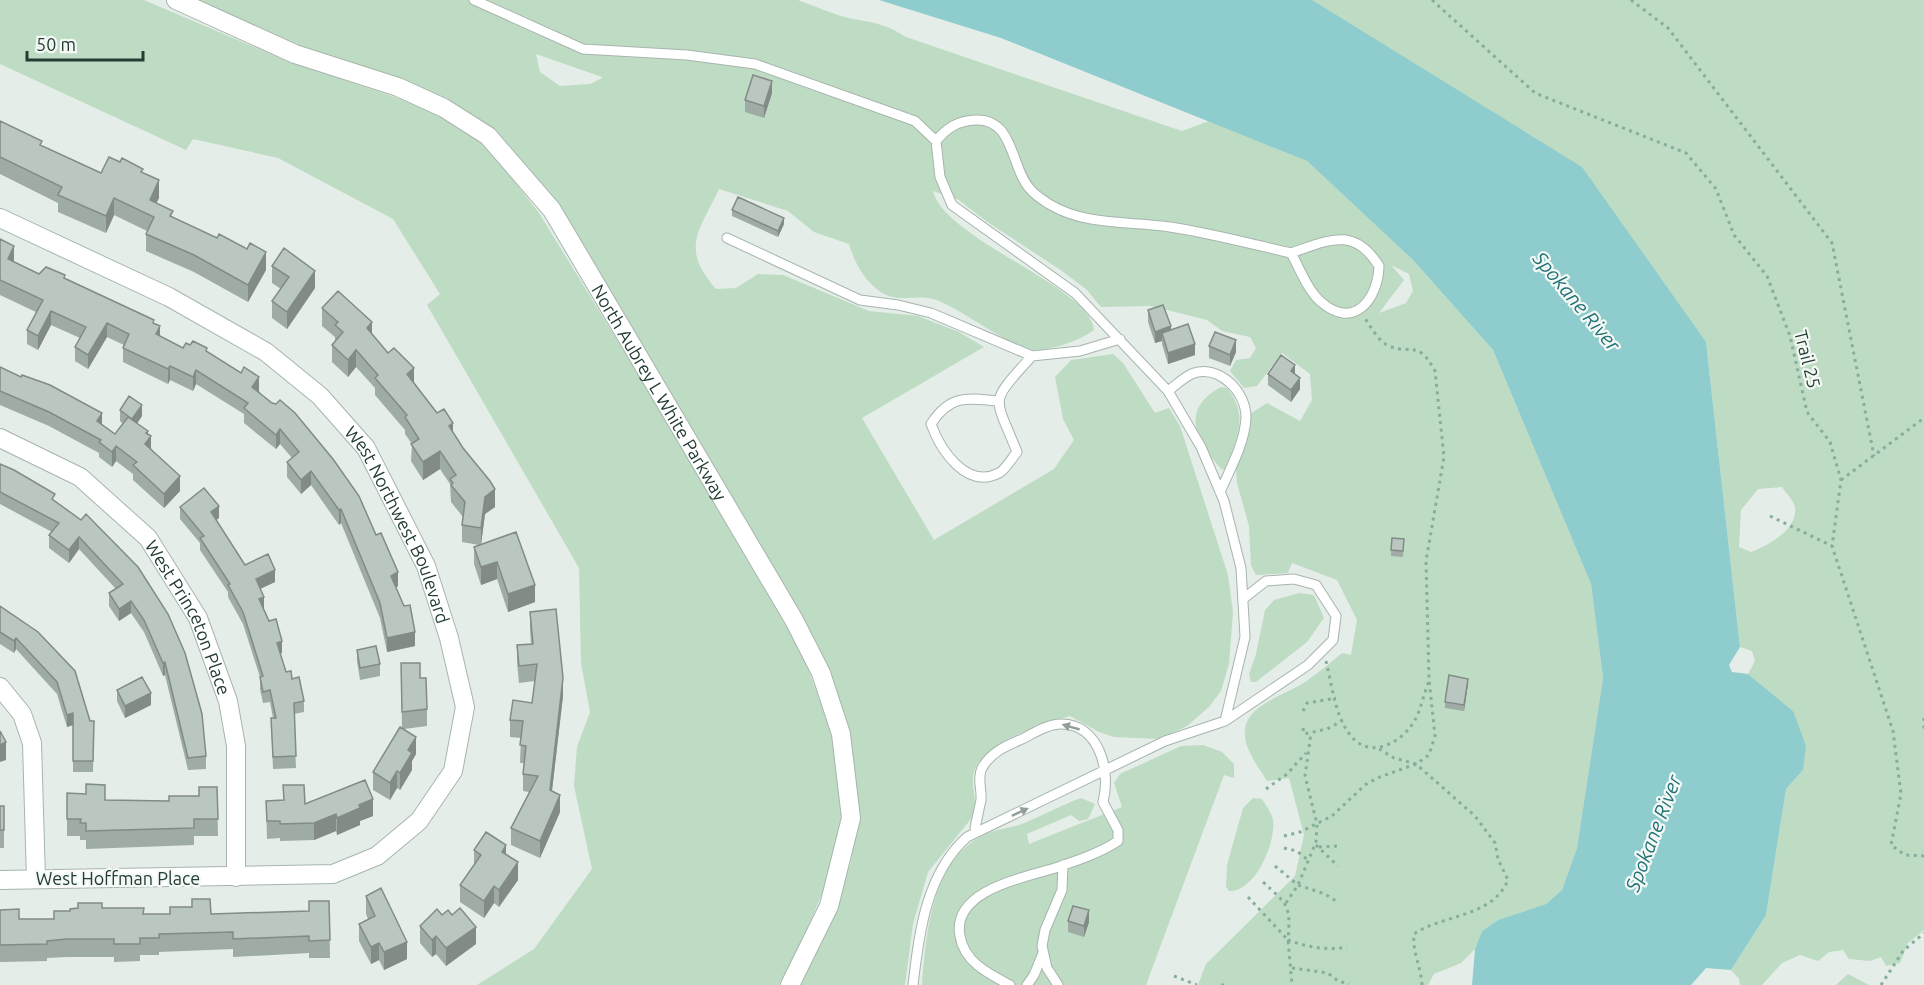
<svg xmlns="http://www.w3.org/2000/svg" width="1924" height="985" font-family="Ubuntu,sans-serif">
<style>
.green{fill:#bedcc3;fill-rule:evenodd}
.water{fill:#8fccce}
.lines{fill:none;stroke-linecap:round;stroke-linejoin:round}
.service-casing{stroke:#a7b5ae;stroke-width:11}
.minor-casing{stroke:#a7b5ae;stroke-width:20}
.path{stroke:#86ae9d;stroke-width:3;stroke-dasharray:3 4.5;stroke-linecap:butt}
.service{stroke:#fff;stroke-width:9}
.minor{stroke:#fff;stroke-width:18}
.wall{fill:#9faba5}
.shaded-wall{fill:#828b86}
.building{fill:#b9c7c0;stroke:#828b86;stroke-width:1.5}
.oneway{fill:#929e9a}
.labels{text-anchor:middle;dominant-baseline:central;stroke-width:4.5;stroke-linejoin:round;paint-order:stroke}
.street-label{font-size:18px;fill:#243d34;stroke:#f4f9f6}
.water-label{font-size:20px;font-style:italic;fill:#217276;stroke:#f4f9f6}
</style>
<rect width="100%" height="100%" fill="#e4ede8"/>
<path class="green" d="M0,0H144L287,61L424,107L462,127L488,148L539,213L728,521L805,661L835,740L842,806L835,862L800,947L779,985H477L534,949L592,869L574,786L577,747L590,712L581,663L579,568L427,305L440,294L393,219L278,158L193,139L186,150L0,64Z
M182,0H798C815,6 834,15 853,19C873,22 888,25 906,37L1182,131L1209,121L1307,161L1413,260L1493,350L1591,584L1603,678L1577,848L1562,890L1546,904L1498,920L1482,931L1475,949L1461,963L1434,974L1428,985H1198L1206,964L1295,876L1304,835L1289,778L1267,781C1258,766 1243,748 1245,730C1247,704 1288,694 1305,682C1318,673 1330,663 1342,653L1351,655L1357,620L1337,580L1292,563L1288,573L1256,575L1251,565L1249,526L1237,483L1236,468L1246,443L1250,414L1267,403L1300,421L1312,400L1310,374L1282,353L1257,386L1244,388L1230,371L1236,360L1250,358L1256,348L1250,337L1222,331L1207,320L1151,306L1101,307L1087,290L1062,271L986,221L959,200L933,191C944,239 1091,287 1094,330C1077,342 1050,351 1029,350C1015,349 958,307 936,300C917,293 896,305 878,290C862,277 855,263 849,244L814,232L788,211L719,189C699,232 680,248 716,289L736,288L758,274L783,275L869,311L918,316L959,332L984,347L862,418L934,540L1054,469L1074,440L1063,419L1055,377L1071,360L1113,354L1123,363L1155,413L1169,408L1180,426L1228,575L1233,612L1229,664L1221,691L1209,707L1187,726L1159,739L1114,737L1099,732L1070,716C1043,723 976,744 973,777C972,789 977,801 975,814L928,872L913,924L905,985H795L834,910L851,862L857,817L846,731L610,296L491,134ZM536,54L602,77V78L590,84L560,86L540,72ZM1391,265L1409,274L1413,291L1406,303L1379,313L1404,280Z
M1312,0H1924V930L1908,943L1900,963L1886,966L1881,957L1870,961L1849,959L1843,950L1829,952L1818,961L1800,955L1782,963L1762,985H1740L1739,979L1731,970L1766,915L1786,789L1803,770L1793,711L1748,674L1755,661L1752,651L1740,647L1706,342ZM1782,487C1786,493 1793,500 1795,507C1798,530 1768,545 1751,552L1739,547L1741,510L1758,489Z
M1221,387L1227,388C1250,417 1236,436 1227,468L1222,470C1197,442 1178,410 1221,387Z
M1299,593L1314,595L1324,618L1307,642L1256,682H1251L1249,674L1256,654L1265,610L1274,600Z
M1203,745L1222,752L1234,764V778L1224,775L1146,985H922C926,935 931,858 986,834C997,829 1010,828 1022,824C1042,816 1061,805 1081,798L1095,804L1088,819L1079,821L1071,815L1027,834L1029,844L1122,807L1114,783L1120,774L1181,746Z
M1253,798L1262,799C1266,806 1272,813 1273,820C1276,843 1255,892 1229,891L1226,887L1227,865L1243,808Z
M1848,974L1869,985H1836Z"/>
<path class="water" d="M879,0H1312L1582,167L1706,342L1740,647L1729,665L1732,672L1748,674L1793,711L1806,746L1803,770L1786,789L1766,915L1731,970L1706,968L1691,985H1472L1475,949L1482,931L1498,920L1546,904L1562,890L1577,848L1603,678L1591,584L1493,350L1413,260L1307,161L1001,38Z"/>
<g class="lines">
<g class="service-casing">
<path id="service" d="M474,0L583,49L687,55L755,64L915,121L936,141L940,177L952,205L1075,293L1168,391L1201,447L1224,501L1241,568L1245,637L1225,721
M936,141C947,128 957,121 975,120C1015,118 1010,168 1031,190C1035,195 1043,200 1049,204C1085,226 1130,221 1170,227C1210,233 1251,244 1291,253C1300,269 1307,289 1320,301C1353,331 1378,300 1379,266C1354,226 1329,240 1291,253
M727,238L860,300L898,305L931,313L1032,356L1080,351L1120,339
M1168,391C1176,385 1185,376 1194,373C1220,365 1246,392 1246,417C1245,443 1230,469 1220,492
M997,401C965,397 949,396 931,424C940,449 966,490 999,473C1005,470 1012,458 1017,452C994,394 988,405 1032,356
M975,828C977,819 979,809 981,800C982,790 977,778 982,768C991,752 1006,746 1022,739C1034,733 1048,724 1061,724C1100,724 1111,772 1103,802L1118,830V841C1100,853 1076,861 1055,868C1026,877 951,890 960,936C964,962 989,974 1010,985
M913,985C919,933 926,874 967,837L1165,741L1225,721L1308,665L1333,640L1336,616L1316,585L1294,579L1266,581L1243,599
M1027,985L1034,975L1043,953
M1058,985L1047,968L1042,946L1045,930L1062,890L1063,865"/>
</g>
<g class="minor-casing">
<g id="minor">
<path id="s1" d="M176,0L295,54L398,87L444,108L488,136L552,210L794,620L821,673L841,734L851,818L829,906L790,985"/>
<path id="s2" d="M0,218L169,297L266,352L320,396L366,448L426,566L449,638L465,707L453,771L419,821L377,856L333,874L0,880"/>
<path id="s3" d="M0,438L80,477L148,538L198,618L228,701L236,746V877"/>
<path d="M0,687L22,714L32,743L36,879"/>
</g>
</g>
<path class="path" d="M1432,0L1535,93L1686,153L1716,189L1734,235L1767,276L1790,336L1807,412L1830,442L1841,480L1832,546L1893,731L1901,794L1891,845L1905,855L1924,856
M1631,0L1668,28L1832,243L1874,456
M1841,480L1924,418
M1770,516L1832,546
M1326,661C1332,685 1335,717 1351,736C1370,760 1402,743 1415,720C1421,709 1424,693 1429,681
M1303,711L1307,703L1336,698
M1924,718V729
M1303,728L1304,734L1327,729L1342,721
M1379,749L1394,758L1416,764L1475,816L1495,843L1498,859L1508,880C1492,918 1443,914 1414,934C1412,951 1421,967 1422,985
M1266,789L1287,774L1306,753
M1284,836L1300,832L1332,816L1365,785L1377,778L1416,764L1429,755L1435,736L1429,679L1426,561L1444,457L1435,371C1417,338 1412,356 1389,346C1378,341 1371,327 1364,317
M1316,845L1338,866
M1319,847L1337,846
M1284,848L1297,851L1309,861
M1275,866L1298,885L1325,894L1339,903
M1263,882C1288,905 1291,905 1288,940C1307,947 1327,951 1347,947
M1248,897L1288,940L1292,985
M1286,903L1298,885L1316,842L1317,824L1305,776L1311,733
M1292,968L1328,973L1338,981L1349,984
M1174,976L1197,985
M1221,985H1225
M1881,985L1903,951L1924,933"/>
<use href="#service" class="service"/>
<use href="#minor" class="minor"/>
</g>
<path class="wall" d="M772,93L764,118L745,112V100Z
M0,121L42,146L101,173H143L159,198L156,203L173,217L266,270L248,302L194,272L146,251V234L147,231L114,215L106,233L58,212V203L0,174Z
M732,210L784,224L778,237L732,216Z
M0,239L14,261V262L39,274L65,278L154,323L160,336L183,348L207,352L259,391L398,586L396,587L415,646L387,652L380,618L341,523L339,525L311,485L301,494L287,477V462L292,458L280,444L276,449L244,423V414L196,384L193,391L170,380L168,384L123,362V348L124,345L107,337L88,369L75,361V347L80,338L51,325L38,350L27,344V330L36,312L0,295Z
M272,266L315,288L287,329L272,318V301L281,289L272,283Z
M322,308L372,335L414,384L437,413L453,433L495,507L485,514L481,544L535,602L508,612L497,579L481,585L474,564V547L479,545L462,542V525L463,517L451,502L450,484L440,469L423,480L411,461L412,444L405,434V430L375,395V388L356,367L348,377L332,362V345L335,341V337L322,326Z
M1148,310L1171,330L1195,355L1168,364L1162,344V341L1155,343L1148,322Z
M1209,346L1236,352L1230,366L1209,358Z
M0,367L102,425L115,434L123,424L120,421V410L142,416L137,424L148,434L151,448L180,491L164,508L133,480V474L116,461L112,467L99,457V453L49,426L0,405Z
M1268,374H1295L1300,389L1291,402L1268,385Z
M0,464L55,501L138,567L206,756V769L188,770L165,675L163,676L144,632L131,613L119,621L109,606V593L116,589L79,549L69,563L49,548V535L52,532L0,504Z
M180,507L219,518L216,520L245,565L275,582L260,588L264,609L282,653H280L286,672L292,679L304,701V712L294,714L296,768L273,769L271,718H273L270,702L263,703L260,689V677L243,624L228,597V592L200,550V543L180,519Z
M1392,538L1404,539L1403,557L1391,556Z
M0,606L90,721H94L93,772H73V725L67,727L57,694L16,649L14,653L0,644Z
M530,612L563,696L552,791L560,812L540,858L511,845V828L529,792L523,791V774L524,763H520L521,738L510,737V720L532,703L535,681L519,683L517,662V645L531,644L530,629Z
M357,650L380,664V676L360,680L357,661Z
M401,663L420,678L427,709V726L404,729L416,754L412,761V770L400,790L397,788L390,800L373,790V772L402,728Z
M1468,684L1464,711L1445,708V702Z
M117,690L151,705L125,718L117,701Z
M217,787L218,836H194V845L86,849V840H80V836H67V793L105,800L169,801L199,796Z
M266,801L305,804L373,816L360,821V825L337,835L336,831L314,840L280,841V838L267,839Z
M0,806L4,830V848H0Z
M474,850L506,854L518,880L499,907L494,903L484,918L460,902V885L474,865Z
M366,896L407,959L384,970L379,960L371,964L359,941V924L368,919L366,914Z
M329,901L330,958H309V953L233,957V949L159,952V955H140V961L114,962V957H67L47,958V961L0,962V910L19,919H54L70,911L102,908L144,914H211L309,911Z
M442,915L476,944L446,966L436,954L432,957L420,943V926Z
M1068,921L1089,922L1084,937L1068,932Z"/>
<path class="shaded-wall" d="M772,81V93L764,118V106Z
M159,180V198L150,215V200Z
M114,198V215L106,233V216Z
M784,218V224L778,237V231Z
M14,246V261L8,274V259Z
M266,252V270L248,302V285Z
M315,271V288L287,329V312Z
M51,311V325L38,350V336Z
M372,322V339L367,328Z
M107,323V337L88,369V355Z
M160,326V341L156,334Z
M1171,326V338L1162,333V341L1155,343V332Z
M1236,340V352L1230,366V355Z
M1195,344V355L1168,364V353Z
M356,350V367L348,377V360Z
M1295,365V377L1291,371Z
M170,366V380L168,384V369Z
M414,368V385L407,374Z
M196,370V384L193,391V377Z
M259,377V391L252,401V387Z
M1300,378V389L1291,402V390Z
M142,405V416L132,430V419Z
M102,413V427L97,421Z
M453,423V440L449,426Z
M280,429V444L276,449V435Z
M148,431V440L151,436V451L145,458L146,433Z
M116,446V461L112,467V452Z
M440,451V469L423,480V462Z
M311,471V485L301,494V480Z
M180,476V491L164,508V494Z
M495,489V507L485,514L481,545V528L485,497Z
M219,506V518L211,524V512Z
M341,509V523L339,525V510Z
M79,537V549L69,563V550Z
M497,562V579L481,585V567Z
M275,570V582L256,591V579Z
M398,572V586L391,591V576Z
M535,585V602L508,612V594Z
M264,597V608L259,611V599Z
M131,601V613L119,621V609Z
M415,632V646L387,652V638Z
M16,638V649L14,653V641Z
M282,641V653L277,654V643Z
M165,662V675L163,676V663Z
M563,678V696L550,807V790Z
M1468,679V684L1464,711V705Z
M151,693V705L125,718V706Z
M73,713V725L67,727V715Z
M416,737V754L412,761V770L400,790V773L408,750Z
M6,742V760L0,762V745Z
M397,771V788L390,800V783Z
M560,795V812L540,858V841Z
M373,799V816L360,821V825L337,835V818L359,805Z
M336,814V831L314,840V823Z
M506,845V863L502,852Z
M518,862V880L499,907V890Z
M494,886V903L484,918V901Z
M1089,910V922L1084,937V926Z
M476,927V944L446,966V948Z
M436,936V954L432,957V940Z
M407,942V959L384,970V952Z
M379,943V960L371,964V947Z"/>
<path class="building" d="M753,75L772,81L764,106L745,100Z
M0,121L42,141L40,145L101,173L109,157L120,162L122,158L143,169L141,172L159,180L150,200L173,211L170,216L217,238L219,234L247,249L250,243L266,252L248,285L194,255L146,234L154,217L114,198L106,216L58,195L62,187L0,157Z
M738,197L784,218L778,231L732,210Z
M0,239L14,246L8,259L39,274L46,267L65,275L64,278L154,320L153,323L160,326L156,334L183,348L186,343L190,345L193,341L207,348L206,351L241,373L244,367L259,377L252,387L272,403L276,404L280,400L295,413L333,459L359,496L376,535L381,533L398,572L391,576L404,606L410,605L415,632L387,638L380,603L341,509L339,510L311,471L301,480L287,462L299,452L280,429L276,435L244,408L248,403L196,370L193,377L170,366L168,369L123,348L129,334L107,323L88,355L75,347L86,327L51,311L38,336L27,330L43,300L0,280Z
M284,248L315,271L287,312L272,301L289,277L272,266Z
M338,291L372,322L367,328L388,353L394,348L414,368L407,374L437,413L444,409L453,423L449,426L463,448L490,481L495,489L485,497L481,528L462,525L465,502L451,485L453,483L450,479L456,475L440,451L423,462L411,444L419,439L405,417L407,415L375,378L378,375L356,350L348,360L332,345L343,332L335,325L338,322L322,308Z
M1163,305L1171,326L1155,332L1148,310Z
M1188,324L1195,344L1168,353L1162,333Z
M1215,332L1236,340L1230,355L1209,346Z
M1281,355L1295,365L1291,371L1300,378L1291,390L1268,374Z
M0,367L21,377L22,375L50,385L102,413L97,421L115,434L128,417L148,431L146,433L151,436L145,444L180,476L164,494L133,465L137,462L116,446L112,452L99,442L101,440L49,412L0,391Z
M129,396L142,405L132,419L120,410Z
M0,464L14,470L55,494L52,499L81,520L86,514L138,567L168,614L185,653L202,714L206,756L188,758L165,662L163,663L144,620L131,601L119,609L109,593L123,584L79,537L69,550L49,535L59,523L0,492Z
M204,488L219,506L211,512L245,565L268,554L275,570L256,579L264,597L259,599L269,621L276,619L282,641L277,643L286,672L291,671L292,679L299,677L304,701L294,703L296,756L273,757L271,718H276L270,690L263,692L260,677L263,676L243,612L228,585L230,584L200,538L204,536L180,507Z
M516,532L535,585L508,594L497,562L481,567L474,547Z
M1392,538L1404,539L1403,551L1391,550Z
M0,606L38,632L75,671L90,721H94L93,761H73V713L67,715L57,682L16,638L14,641L0,632Z
M556,609L563,678L550,790L560,795L540,841L511,828L538,776L523,774L526,746L520,745L523,721L510,720L513,700L532,703L537,664L519,666L517,645L533,644L530,612Z
M376,646L380,664L360,668L357,650Z
M401,663H420V678H426L427,709L402,712Z
M1449,675L1468,679L1464,705L1445,702Z
M142,677L151,693L125,706L117,690Z
M400,727L416,737L408,750L412,753L400,773L397,771L390,783L373,772Z
M0,731L6,742L0,745Z
M365,780L373,799L359,805L360,808L337,818L336,814L314,823L280,824V821H267L266,801L284,800L283,785H304L305,804Z
M86,784L105,785V800L169,801V796H199V787H217L218,819H194V828L86,831V823H80L81,819H67V793L86,794Z
M0,806H4V830H0Z
M486,832L506,845L502,852L518,862L499,890L494,886L484,901L460,885L481,855L474,850Z
M381,888L407,942L384,952L379,943L371,947L359,924L375,916L366,896Z
M192,899H210L211,914L309,911V901H329L330,940L309,941V936L233,939V932L159,934V938H140V944H114V939H67L47,941V944L0,945V910L19,909V919H54V911H70V909L78,908V903H102V908H144L143,914H170V907H192Z
M1073,906L1089,910L1084,926L1068,921Z
M460,908L476,927L446,948L436,936L432,940L420,926L437,909L442,915L448,910L452,915Z"/>
<defs><path id="oneway-solid" d="M-6-.8H1V-3.2L6.5 0L1 3.2V.8H-6Z" transform="scale(1.5)"/></defs>
<g class="oneway">
<use href="#oneway-solid" transform="translate(1071 727) rotate(-164)"/>
<use href="#oneway-solid" transform="translate(1020 812) rotate(-25)"/>
</g>
<g class="labels">
<g class="street-label">
<text transform="translate(1808 359) rotate(76)">Trail 25</text>
<text stroke="none"><textPath href="#s1" startOffset="651">North Aubrey L White Parkway</textPath></text>
<text stroke="none"><textPath href="#s2" startOffset="520">West Northwest Boulevard</textPath></text>
<text stroke="none"><textPath href="#s3" startOffset="270">West Princeton Place</textPath></text>
<text x="118" y="878">West Hoffman Place</text>
</g>
<g class="water-label">
<text transform="translate(1577 301) rotate(50)">Spokane River</text>
<text transform="translate(1653 833) rotate(-69)">Spokane River</text>
</g>
</g>
<path d="M27 51v9h116v-9" fill="none" stroke="#243d34" stroke-width="3"/>
<text x="36" y="51" font-size="18" fill="#243d34" stroke="#f4f9f6" stroke-width="4.5" paint-order="stroke">50 m</text>
</svg>
